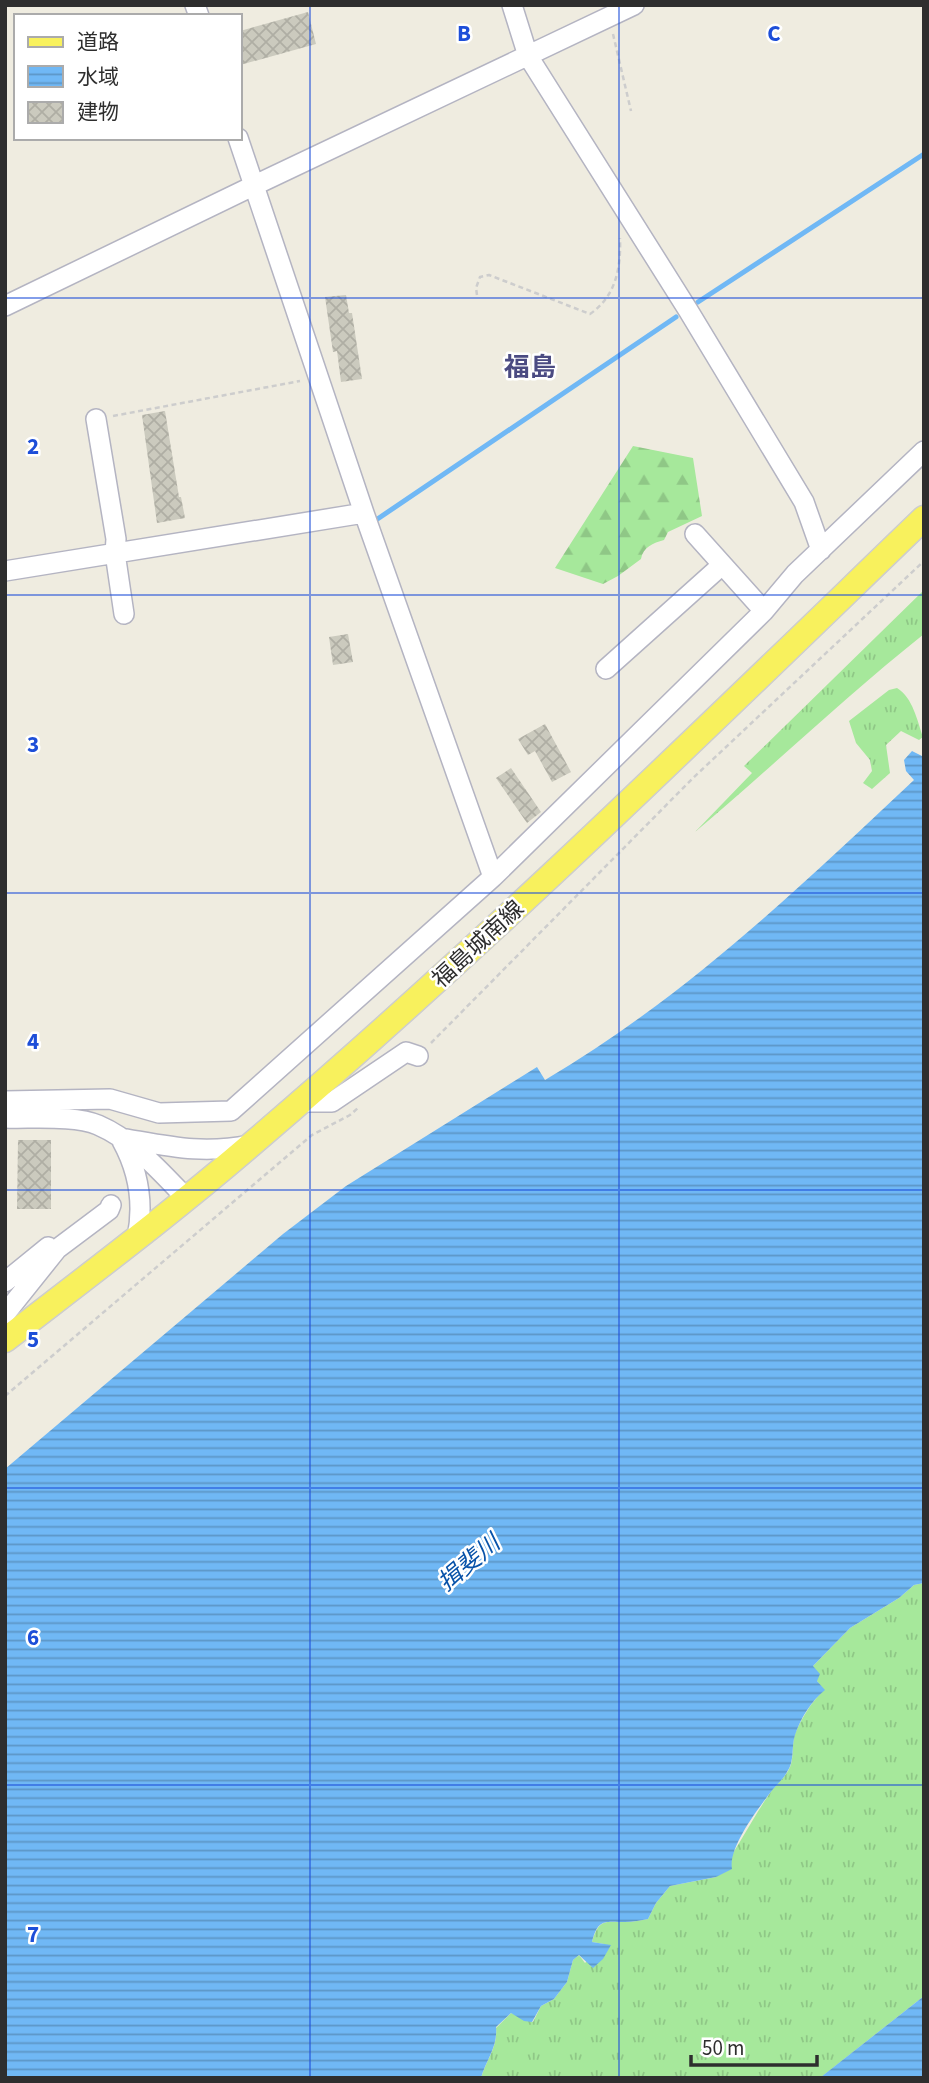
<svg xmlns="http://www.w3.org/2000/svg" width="929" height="2083" font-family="'Source Sans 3','Noto Sans JP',sans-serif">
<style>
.grass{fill:url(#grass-tufts)}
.forest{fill:url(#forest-firs)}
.water{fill:url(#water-rules)}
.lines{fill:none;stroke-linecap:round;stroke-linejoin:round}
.stream{stroke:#70b8f5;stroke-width:5}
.building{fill:url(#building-cross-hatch)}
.minor-casing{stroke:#b4b4c2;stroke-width:22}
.major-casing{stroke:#cdcdcd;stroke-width:27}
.path{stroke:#cdcdcd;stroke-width:2.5;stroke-dasharray:5 3.5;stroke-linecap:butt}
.minor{stroke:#fff;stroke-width:19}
.major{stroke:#f8f15d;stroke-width:24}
.grid{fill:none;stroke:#1d4ed8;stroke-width:2;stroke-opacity:0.55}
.labels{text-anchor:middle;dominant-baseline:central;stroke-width:5;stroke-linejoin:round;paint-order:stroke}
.street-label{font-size:23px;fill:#2e2e2e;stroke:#fff}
.water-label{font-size:24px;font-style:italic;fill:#0752a9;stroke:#fff}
.quarter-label{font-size:26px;font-weight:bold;fill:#4b4b82;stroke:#fff}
.grid-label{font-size:23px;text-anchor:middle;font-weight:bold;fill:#1d4ed8;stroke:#fff;stroke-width:5;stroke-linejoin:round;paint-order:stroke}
</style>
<defs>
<pattern id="grass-tufts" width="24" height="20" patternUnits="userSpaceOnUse" patternTransform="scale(1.75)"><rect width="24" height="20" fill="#a6e89b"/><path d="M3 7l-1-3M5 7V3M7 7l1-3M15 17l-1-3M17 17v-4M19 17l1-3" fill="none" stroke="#8fc786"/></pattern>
<pattern id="forest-firs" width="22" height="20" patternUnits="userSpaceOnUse" patternTransform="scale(1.75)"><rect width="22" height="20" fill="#a6e89b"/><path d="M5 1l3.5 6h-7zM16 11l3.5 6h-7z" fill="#8fc786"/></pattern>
<pattern id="water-rules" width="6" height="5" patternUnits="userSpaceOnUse" patternTransform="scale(1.75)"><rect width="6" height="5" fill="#70b8f5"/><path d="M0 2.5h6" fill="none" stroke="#5c96c7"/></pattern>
<pattern id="building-cross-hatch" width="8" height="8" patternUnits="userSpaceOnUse" patternTransform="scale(1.75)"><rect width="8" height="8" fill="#cbcabe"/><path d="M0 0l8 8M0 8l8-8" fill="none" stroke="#afaea4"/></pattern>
</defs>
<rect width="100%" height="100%" fill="#efece0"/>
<path class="grass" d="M924,590V634C845,697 772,767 695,832L752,773L744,766Z
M897,688C913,698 917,720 923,737L919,740L901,731L886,745L890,773L872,789L863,783L872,771L870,760L856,743L849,721L889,690Z
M924,1583V1996L820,2078H481C486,2060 498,2047 496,2028L511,2013L533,2022L541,2006L554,1999L567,1982L573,1960L579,1955L585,1963L604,1944L592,1942C599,1918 605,1922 625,1922C633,1922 641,1920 648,1919L656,1903L670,1886L716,1877C735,1854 750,1822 768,1796C773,1787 783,1780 788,1771C795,1760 791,1746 795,1734C801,1719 812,1701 824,1690L817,1681L813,1666L850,1628L899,1598L914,1585Z"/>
<path class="forest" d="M633,446L693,458L702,516L668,532L664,540C653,543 643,547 641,559L618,576L603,584L555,568Z"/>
<path class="water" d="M912,751L924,757V1583L914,1585L899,1598L850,1628L813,1666L820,1674L817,1681L825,1690C812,1700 800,1719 795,1735C791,1747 795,1761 787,1772C783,1780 775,1786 770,1793C757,1810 728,1848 732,1869L716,1877L670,1886L656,1903L648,1919C641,1920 633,1922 625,1922C605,1922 598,1918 592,1942L611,1945L603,1959L593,1968L579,1955L573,1960L567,1982L554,1999L541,2006L532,2022L524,2021L511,2013L496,2027C498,2047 486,2060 481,2078H5V1469L283,1234L346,1186L537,1067L545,1080C684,998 797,890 914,780L906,771L904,760Z
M924,1996V2078H820L821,2077Z"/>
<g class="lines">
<path class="stream" d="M698,302L924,154
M376,520L676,317"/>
</g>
<path class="building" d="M308,12L316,44L240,65V31Z
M346,295L349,313H352L362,379L341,382L337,351L333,352L325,297Z
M165,411L179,497H181L185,518L157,523L142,415Z
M348,634L353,662L333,665L329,637Z
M545,724L571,772L552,782L535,751L528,755L518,739Z
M511,768L541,812L527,823L496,778Z
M18,1140H51V1209H17Z"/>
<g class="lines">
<g class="minor-casing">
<path id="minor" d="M195,5L199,16
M512,5L528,56L688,310L804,502L821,550
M238,138L364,513L493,877
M5,306L253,186L634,5
M96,419L116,539L115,553L124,614
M695,534L764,611
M5,571L364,513
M606,669L722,565
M5,1101L110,1099L159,1113L231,1111L493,877L764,611L795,574L924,451
M300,1102H332L406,1052L418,1056
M5,1118C30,1119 76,1115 98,1125C133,1140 160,1171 186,1198
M127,1139C173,1147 203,1154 250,1145
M122,1141C139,1172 144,1204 137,1238
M5,1282L48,1247
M5,1314L57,1249L109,1210L111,1205"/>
</g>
<g class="major-casing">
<path id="major" d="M5,1340C89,1275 173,1212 253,1143C485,945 704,730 924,518"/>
</g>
<path class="path" d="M613,34L631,111
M477,295L476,288L480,277L489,275L590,314C616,296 621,268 620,238
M113,416L300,381
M431,1043L693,778L924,561
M5,1396L312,1135L350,1115L358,1108"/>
<use href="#minor" class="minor"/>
<use href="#major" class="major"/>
</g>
<path class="grid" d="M310,5V2078M619,5V2078M5,298H924M5,595H924M5,893H924M5,1190H924M5,1488H924M5,1785H924"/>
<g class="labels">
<g class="street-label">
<text transform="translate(478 944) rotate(-43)">福島城南線</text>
</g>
<g class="water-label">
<text transform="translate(469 1563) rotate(-40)">揖斐川</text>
</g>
<g class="quarter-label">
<text x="530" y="367">福島</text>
</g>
</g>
<g class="grid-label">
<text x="464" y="41">B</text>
<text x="774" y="41">C</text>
<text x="33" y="454">2</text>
<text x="33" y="752">3</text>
<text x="33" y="1049">4</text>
<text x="33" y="1347">5</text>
<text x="33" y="1645">6</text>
<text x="33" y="1942">7</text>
</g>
<rect width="929" height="2083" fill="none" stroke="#2e2e2e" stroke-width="14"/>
<rect x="14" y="14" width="228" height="126" fill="#ffffff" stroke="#ababab" stroke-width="2"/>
<rect x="28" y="37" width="35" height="10" fill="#f8f15d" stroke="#ababab" stroke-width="2"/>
<text x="77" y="49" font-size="21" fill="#2e2e2e">道路</text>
<rect x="28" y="66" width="35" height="21" fill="url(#water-rules)" stroke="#ababab" stroke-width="2"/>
<text x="77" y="84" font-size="21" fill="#2e2e2e">水域</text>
<rect x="28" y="102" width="35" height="21" fill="url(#building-cross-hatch)" stroke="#ababab" stroke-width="2"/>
<text x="77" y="119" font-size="21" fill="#2e2e2e">建物</text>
<path d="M691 2055v10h126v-10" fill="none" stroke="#2e2e2e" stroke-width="3.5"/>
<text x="702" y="2055" font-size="21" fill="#2e2e2e" stroke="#ffffff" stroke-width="5" paint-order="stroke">50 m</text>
</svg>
